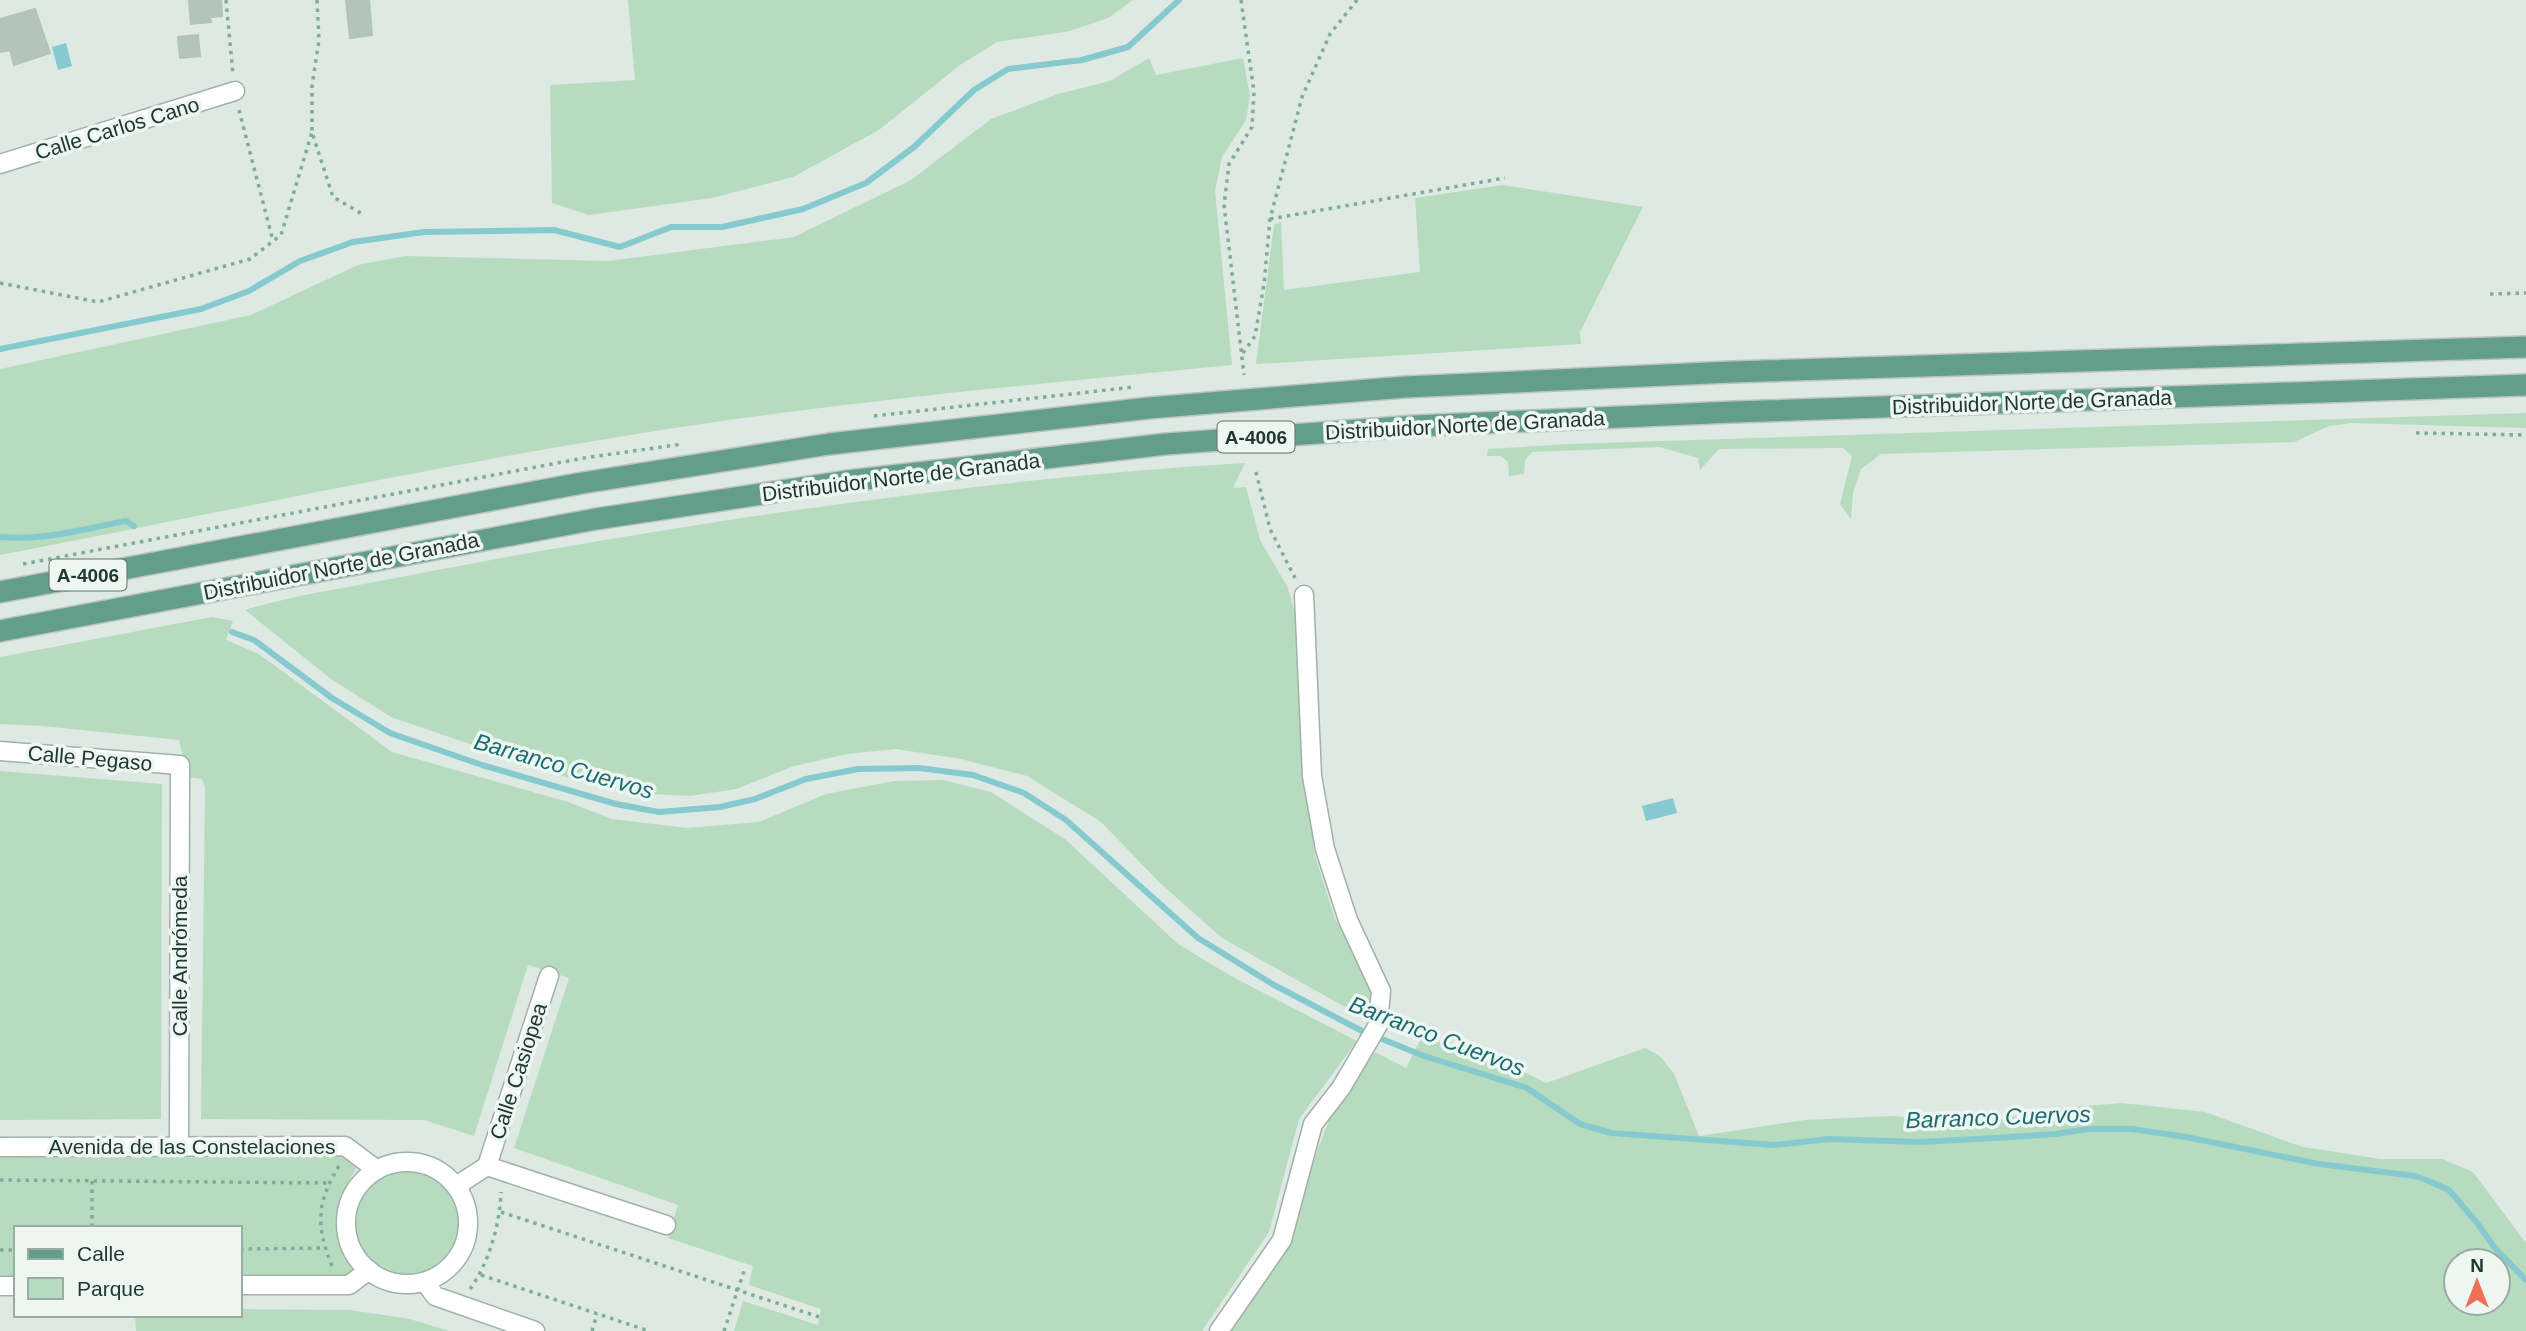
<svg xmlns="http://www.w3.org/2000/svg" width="2526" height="1331" font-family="Helvetica,sans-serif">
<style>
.green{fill:#b7dbbe;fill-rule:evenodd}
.water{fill:#86c9ce}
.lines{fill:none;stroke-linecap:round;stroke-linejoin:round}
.stream{stroke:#86c9ce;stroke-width:6}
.building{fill:#b3c4bc;stroke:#b1c3ba;stroke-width:2}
.minor-casing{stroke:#a1b1aa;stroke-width:21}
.primary-casing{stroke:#bcc4c1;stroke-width:24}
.path{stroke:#7fad9b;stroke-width:3.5;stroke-dasharray:3.5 5;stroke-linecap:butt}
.minor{stroke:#fff;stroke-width:18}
.primary{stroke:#639e8b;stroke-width:21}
.labels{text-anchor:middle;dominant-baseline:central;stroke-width:7;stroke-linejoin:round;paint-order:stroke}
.shield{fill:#eef6f2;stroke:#5e726a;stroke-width:2}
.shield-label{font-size:19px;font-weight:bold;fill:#203930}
.street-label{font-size:21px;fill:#203930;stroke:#eef6f2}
.water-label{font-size:23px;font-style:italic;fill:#1c6b73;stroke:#eef6f2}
</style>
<rect width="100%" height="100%" fill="#dee9e3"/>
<path class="green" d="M628,0H1133L1108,18L1070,31L997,42L960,65L879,130L793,177L712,198L589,215L552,203L550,85L635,80Z
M1149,58L1156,75L1243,58L1250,96L1246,120L1222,157L1215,191L1232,365C1060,382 887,397 715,422C475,457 238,509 0,555V369L251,315L358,265L405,256L608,261L794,237L911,180L991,119L1058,94L1110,81Z
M1503,185L1643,207L1580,332L1581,344L1256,364L1274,225L1281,222L1284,290L1420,272L1415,198Z
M2526,413V428L2352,423L2329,426L2294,442L1881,454L1861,469L1853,493L1851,519L1840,504L1852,456L1843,448L1719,449L1700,470L1698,458L1659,447L1532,452L1525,460L1524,474L1509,476L1508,462L1501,456H1487L1488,449L1568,444Z
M1245,463L1233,488L1246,487L1260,540L1287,586L1299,626L1306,784L1315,856L1335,919L1368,977L1373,996L1372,1022L1222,938L1160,883L1101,822L1027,776L961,759L896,749L847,754L794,766L736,789L690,796L635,793L575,780L391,717L331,679L245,610C288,597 331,590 375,582C432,571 489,560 546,550C777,510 1011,477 1245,463Z
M212,617L233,621L226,640L259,654L392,752L568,802L612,819L687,828L759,822L826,794L894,781L943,780L991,792L1065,839L1178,944L1231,976L1357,1041L1299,1119L1269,1232L1202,1331H734L743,1301L818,1325L821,1309L749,1285L753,1266L668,1238L678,1205L514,1148L569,978L528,965L474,1136L424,1120L201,1119L205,788L202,779L187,777L179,740L43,726L0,724V657Z
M0,771L162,784L161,1119L0,1120Z
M1423,1035L1470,1057L1503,1061L1546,1083L1645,1048L1660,1056L1674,1074L1699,1136L1805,1120L1891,1116L1983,1123L2051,1109L2122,1103L2205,1112L2303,1147L2381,1159H2442L2473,1172L2526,1243V1331H1225L1291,1223L1330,1117L1375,1052L1406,1068ZM2456,1261H2498V1303H2456Z
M343,1151L358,1165C343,1190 332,1213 339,1243C341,1252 349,1263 354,1272L341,1279H240V1228H16V1278H0V1153Z
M355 1223a52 52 0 1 1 104 0a52 52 0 1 1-104 0Z
M240,1309L350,1310L410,1319L449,1331H136L135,1315H240Z"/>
<path class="water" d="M66,43L72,66L58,70L52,47Z
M1673,798L1677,813L1646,821L1642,806Z"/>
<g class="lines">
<path class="stream" d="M0,349L201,309L249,291L300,261L353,242L424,232L554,230L620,247L671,227H722L803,209L866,183L914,147L974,90L1008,69L1082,60L1128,47L1179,0
M0,537C43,541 84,529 126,521L134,526
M232,632L254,640L332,698L390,733L482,765L616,804L659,812L720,807L755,799L806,779L858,769L919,768L973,775L1024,793L1066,820L1198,938L1274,985L1362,1031L1424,1056L1527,1088L1580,1124L1611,1133L1775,1145L1829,1139L1921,1142L1994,1138L2056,1134L2087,1129H2132L2186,1137L2319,1164L2415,1176L2431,1182L2449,1190L2477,1223L2495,1248L2526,1280"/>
</g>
<path class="building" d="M189,0H221L222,16L210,17L211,22L191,24Z
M346,0H369L372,35L350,38Z
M35,9L50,53L14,65L10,50L0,52V19Z
M198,35L200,56L180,58L178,37Z"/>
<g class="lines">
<g class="minor-casing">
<path id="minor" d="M0,164L235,91
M0,751L180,765L179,1146
M0,1147L345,1146L377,1170
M346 1223a61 61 0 1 1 122 0a61 61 0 1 1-122 0Z
M487,1166L549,976
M456,1186L487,1166L666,1225
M425,1282L435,1296L535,1331
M240,1285H349L369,1270
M0,1286H16
M1219,1331L1282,1240L1313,1124L1341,1088L1378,1025L1381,991L1348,920L1325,849L1312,776L1304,595"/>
</g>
<g class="primary-casing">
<path id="primary" d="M0,592L582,483L829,444L1149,408L1405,387L1731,372L2526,347
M0,631L596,519L848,481L1166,444L1415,426L1733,412L2526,385"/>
</g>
<path class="path" d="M226,0L233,75
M317,0L319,40L312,86V132L333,197L364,215
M1241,0L1254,92L1252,127L1229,164L1224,205L1244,375
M239,110L273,241
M1270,219L1505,178
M0,283L98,302L250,259L281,235L312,132
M2490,294L2526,293
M1243,353L1255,336L1264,284L1270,219L1302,97L1330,34L1357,0
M874,416L1134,387
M2416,433L2526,435
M1256,472L1270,529L1295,578
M23,564L584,458L683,444
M0,1180L329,1183
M92,1181V1228
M501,1212L819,1317
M240,1249L325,1248
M0,1250H16
M332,1266C315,1224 317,1202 340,1164
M481,1275L649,1331
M470,1289C489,1263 500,1224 501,1192
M592,1331L597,1314
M724,1331L745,1268"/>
<use href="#minor" class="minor"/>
<use href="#primary" class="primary"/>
</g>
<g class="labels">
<g class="shield">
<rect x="1217.5" y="421.5" width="77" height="31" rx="5"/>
<rect x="49.5" y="559.5" width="77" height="31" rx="5"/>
</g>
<g class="shield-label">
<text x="1256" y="437">A-4006</text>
<text x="88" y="575">A-4006</text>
</g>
<g class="street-label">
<text transform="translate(117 128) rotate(-17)">Calle Carlos Cano</text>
<text transform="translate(2032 402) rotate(-2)">Distribuidor Norte de Granada</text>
<text transform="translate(1465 425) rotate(-3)">Distribuidor Norte de Granada</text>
<text transform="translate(901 477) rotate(-7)">Distribuidor Norte de Granada</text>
<text transform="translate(341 566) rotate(-11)">Distribuidor Norte de Granada</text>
<text transform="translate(90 758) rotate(5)">Calle Pegaso</text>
<text transform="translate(179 956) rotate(-90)">Calle Andrómeda</text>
<text transform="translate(518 1071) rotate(-72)">Calle Casiopea</text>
<text x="192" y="1146">Avenida de las Constelaciones</text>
</g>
<g class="water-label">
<text transform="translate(564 766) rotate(16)">Barranco Cuervos</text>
<text transform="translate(1437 1036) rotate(21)">Barranco Cuervos</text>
<text transform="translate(1998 1117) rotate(-2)">Barranco Cuervos</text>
</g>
</g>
<rect x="14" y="1226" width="228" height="91" fill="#eef6f2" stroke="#9caaa4" stroke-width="2"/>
<rect x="28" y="1249" width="35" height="10" fill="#639e8b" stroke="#9caaa4" stroke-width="2"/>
<text x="77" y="1261" font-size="21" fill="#203930">Calle</text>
<rect x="28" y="1278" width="35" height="21" fill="#b7dbbe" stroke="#9caaa4" stroke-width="2"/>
<text x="77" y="1296" font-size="21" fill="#203930">Parque</text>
<g transform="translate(2477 1282)"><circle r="33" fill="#eef6f2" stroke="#9caaa4" stroke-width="2"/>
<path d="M0-5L12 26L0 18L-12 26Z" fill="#ef7056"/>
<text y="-10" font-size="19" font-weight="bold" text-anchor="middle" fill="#203930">N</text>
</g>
</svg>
